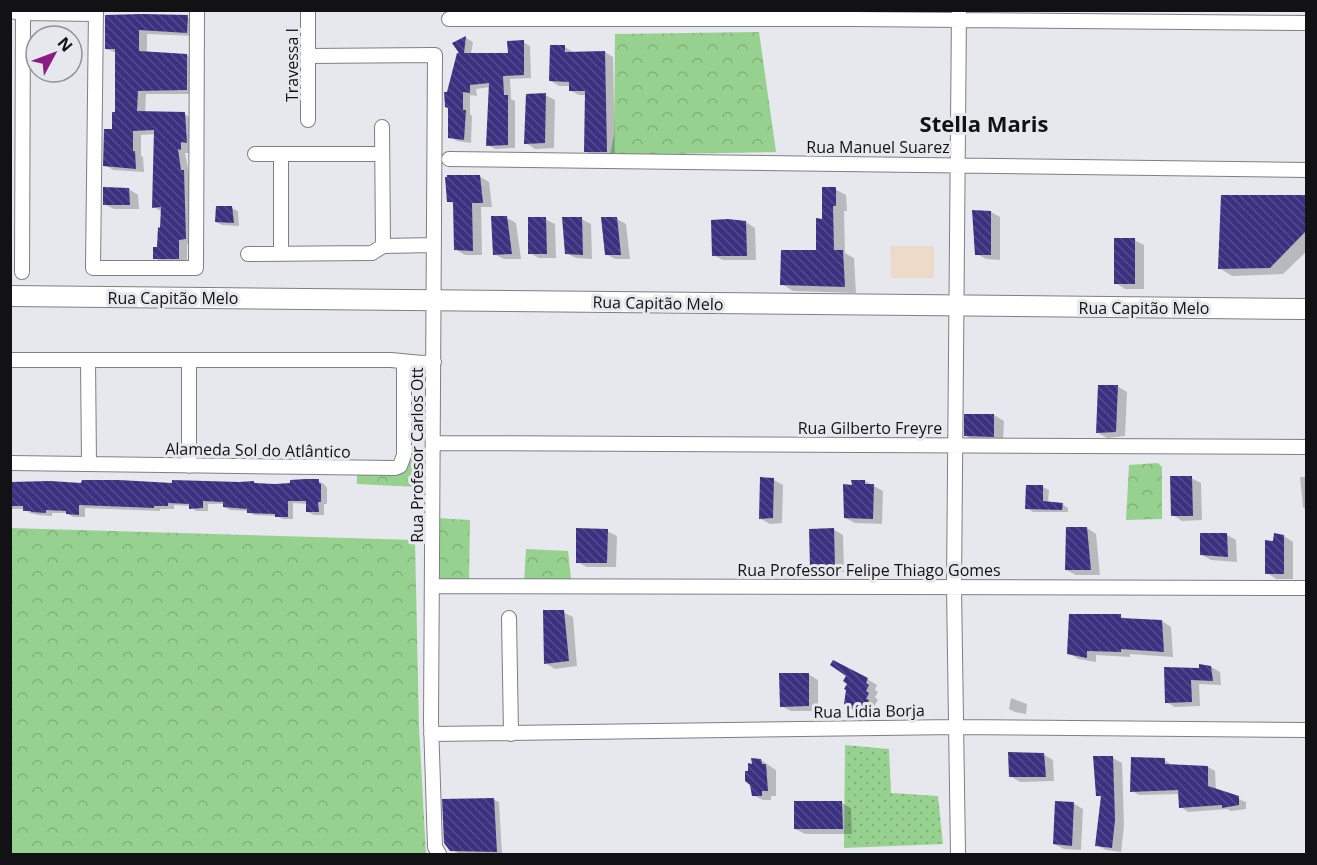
<svg xmlns="http://www.w3.org/2000/svg" width="1317" height="865" font-family="'Open Sans',sans-serif">
<style>
.commercial{fill:#eddbca}
.grass{fill:url(#grass-dots)}
.forest{fill:url(#forest-crowns)}
.shadow{fill:#0003}
.building{fill:url(#building-back-hatch)}
.lines{fill:none;stroke-linecap:round;stroke-linejoin:round}
.street-casing{stroke:#7e7f84;stroke-width:16}
.secondary-casing{stroke:#7e7f84;stroke-width:22}
.street{stroke:#fff;stroke-width:14}
.secondary{stroke:#fff;stroke-width:20}
.labels{text-anchor:middle;dominant-baseline:central;stroke-width:6;stroke-linejoin:round;paint-order:stroke}
.street-label{font-size:16px;fill:#121214;stroke:#e7e8ed}
.district-label{font-size:22px;font-weight:bold;fill:#121214;stroke:#e7e8ed}
</style>
<defs>
<pattern id="grass-dots" width="8" height="8" patternUnits="userSpaceOnUse" patternTransform="scale(1.5)"><rect width="8" height="8" fill="#97d18f"/><path d="M2 2h.1M6 6h.1" fill="none" stroke="#81b27a" stroke-width="1.8" stroke-linecap="round"/></pattern>
<pattern id="forest-crowns" width="20" height="18" patternUnits="userSpaceOnUse" patternTransform="scale(1.5)"><rect width="20" height="18" fill="#97d18f"/><path d="M2 6a3 3 0 1 1 6 0M12 15a3 3 0 1 1 6 0" fill="none" stroke="#81b27a"/></pattern>
<pattern id="building-back-hatch" width="6" height="6" patternUnits="userSpaceOnUse" patternTransform="scale(1.5)"><rect width="6" height="6" fill="#3b3181"/><path d="M-1 5l2 2M0 0l6 6M5-1l2 2" fill="none" stroke="#544c8c"/></pattern>
</defs>
<rect width="100%" height="100%" fill="#e7e8ed"/>
<path class="commercial" d="M890,246H934V278H891Z"/>
<path class="grass" d="M845,745L889,749L891,793L938,796L943,844L844,848Z"/>
<path class="forest" d="M759,32L776,152L610,155L614,135L615,34Z
M408,455H417V487L357,484V473L400,471Z
M1158,463L1162,467V519L1126,520L1129,465Z
M437,518L470,520L469,581L436,579Z
M11,528L415,540L419,727L426,854H11Z
M526,549L568,551L571,579L524,583Z"/>
<path class="shadow" d="M106,16L187,17L195,21V36L147,34V53L187,55L195,60L194,94H146L145,113L184,114L193,119L195,147L189,146V153H185L189,174L192,176L194,243L187,244V263H163L155,258L162,229V212L154,207L155,134L141,135V156L143,157L144,172L113,170L105,165L117,113V53L106,49Z
M466,38L473,42L471,54L510,55L523,42L530,46L531,78L510,79L511,99L515,101V148L495,149L488,145L490,87L476,89L477,96L470,95V114L472,116L471,143L457,141L450,137L448,94L462,54L455,44Z
M565,47L573,52H605L613,57L615,156H594L586,151L587,95H579L571,91V86H559L551,81Z
M545,95L555,100L554,148L535,149L526,143Z
M479,176L489,182L492,207H481L482,255H465L455,249V205L449,201Z
M129,189L138,195L139,209H114L104,204Z
M835,189L846,195L847,211H844L845,253L854,258L856,293L793,291L782,284L817,251L823,220Z
M1222,197H1306V252L1283,274L1232,276L1219,268Z
M232,208L238,211L239,226L222,225L216,222Z
M974,212H991L1000,217V260L986,259L977,254Z
M507,218L516,223L521,259H504L494,254Z
M545,219L555,224L556,258H539L529,253Z
M581,219L591,224L592,259L576,258L566,253Z
M617,219L626,224L630,259H615L606,254Z
M746,222L755,228L756,260H723L713,255Z
M1134,240L1144,245V289H1125L1116,283Z
M1117,386L1127,392L1125,436L1107,438L1098,433Z
M966,415H994L1004,421L1003,441H975L966,436Z
M1300,477H1306V510L1303,507Z
M1191,478L1201,483L1202,520L1182,521L1173,515Z
M774,480L783,485L782,523L770,524L761,519Z
M318,481L324,484L327,488V504H324V515H314L308,512V504L293,503V519H283L277,516L254,515L248,511L230,510L224,507V504H208V511H196L190,506L174,505V509H160V511L85,508V517H73L67,513H52V516L38,515L30,513L24,509H10V483L174,485L254,482L258,485H275Z
M865,481L883,491L882,524L855,523L845,518L853,486Z
M1043,487L1049,490L1048,503L1062,504L1068,508V512H1033L1027,508Z
M1087,528L1096,534L1100,575H1076L1066,570Z
M833,529L843,535L844,572H821L811,567Z
M607,531L617,536L616,567H587L577,562Z
M1227,535L1236,540L1237,562L1211,560L1202,555Z
M1284,536L1293,542V579H1276L1267,573Z
M563,612L573,617L577,666L555,669L545,663Z
M1120,616L1128,620L1162,621L1171,627L1173,657L1130,654V657L1096,655V662L1078,659L1069,653Z
M1211,667L1220,672L1221,685L1199,684L1200,706L1175,707L1166,702L1201,670Z
M808,674L818,680V711H791L781,706Z
M867,679L877,685L875,690L878,692L875,697L878,700L875,705L878,707L875,712L878,715L875,721L845,703Z
M1011,698L1027,704L1026,714L1015,712L1009,709Z
M1043,754L1053,760L1054,781L1020,782L1010,776Z
M1113,758L1122,763L1124,826L1121,852L1106,850L1097,845L1103,798L1097,795Z
M761,760L776,770V796H771V800H763L753,795L750,773Z
M1164,760L1172,765L1208,767L1215,771L1216,790L1246,802V809L1231,811L1227,809L1188,812L1181,807L1180,794L1139,795L1132,791Z
M493,799L499,802L502,854L458,853L451,850Z
M842,803L851,808L852,834H805L795,829Z
M1073,803L1083,809L1081,850L1064,849L1054,844Z"/>
<path class="building" d="M142,14L188,15L187,33L139,30V51L187,54V90L138,91L137,111L185,112L187,143L181,142V150L178,149L181,170H184L186,239L179,240V259H153V247H157L158,227L160,228L161,207L152,208L154,130L133,131V151H135L136,169L103,166L104,129H112V112H115V49H105V15Z
M466,36L464,53H508L507,41L524,40V75L503,76L504,95H508V145L486,146L489,83L470,85V93L463,92V110H466L464,140L448,138V108L445,107L444,92H447L457,53H459L452,43Z
M550,45H565V52L605,51L607,152H584L585,91H569V82L549,81Z
M546,93L545,143L524,144L526,94Z
M447,175H480L483,203H472L473,251L454,250L453,202H447L445,177H447Z
M103,187L129,188L130,205H103Z
M822,187H836V206H833L834,250H843L845,287L780,285L781,250H816V218L822,219Z
M1221,195H1306V231L1270,268L1218,269Z
M216,206H232L234,223L215,222Z
M972,210L991,211V255H975Z
M491,216H507L512,254L493,255Z
M528,217H546L547,254H528Z
M562,217H582L583,255L565,254Z
M601,217H617L621,255H605Z
M728,219L746,221L747,256H712L711,220Z
M1114,238H1135V284H1114Z
M1098,385H1118L1116,432L1096,433Z
M964,414H994V437L964,436Z
M1170,476H1192L1193,516H1171Z
M760,477L774,478L773,518L759,519Z
M306,479H319V483L321,484V502H318L319,512H306V501H288V517H275V514L247,513V509L223,507V502L203,501V508L189,509V504L168,503V506H154V508L79,505V515L66,514V511L46,510V513L31,512V511H23V506H10V482L50,481L81,483L82,480H119L172,483V480L239,482L254,481V483L275,484L290,483V480Z
M851,480H865V484H874L873,519L844,518L843,484L852,485Z
M1026,485H1043V501L1063,503L1062,510L1025,509Z
M1066,527H1087L1091,570H1065Z
M576,528L608,529L607,563H576Z
M834,528L835,567L810,568L809,529Z
M1200,533H1227L1228,557L1200,555Z
M1274,533L1284,535V574H1265V540L1273,541Z
M543,610H564L569,661L544,664Z
M1069,614H1121V618L1162,620L1164,652L1121,649V652L1087,651V658L1067,654Z
M833,660L868,678L866,683L869,685L866,691L869,693L866,699L869,700L866,706L870,708L865,717L844,704L846,690L844,689L847,684L843,681L846,676L830,665Z
M1199,664L1211,666L1213,681L1191,680L1192,702L1165,703L1164,667L1199,668Z
M779,673H809V706L780,707Z
M1008,752L1044,753L1046,777H1009Z
M1093,756H1113L1115,820L1112,848L1095,846L1101,796H1096Z
M1131,757L1165,758V764L1208,766V786L1239,796V805L1222,808V805L1179,808L1178,790L1130,792Z
M751,758L761,759L762,764H766L768,791H762V796H752L750,785L745,781V771H748V763L752,764Z
M494,798L497,852L450,851L444,843L442,799Z
M794,801H842L843,829H794Z
M1055,801L1074,802L1072,846L1053,844Z"/>
<g class="lines">
<g class="street-casing">
<path id="street" d="M96,10L93,268H196L197,10
M10,11L23,13L96,14
M449,19H853L1306,23
M308,56L435,55L431,722L435,847L439,854
M308,120V10
M382,127L383,246
M255,154H382
M449,159L1306,170
M248,254L372,253L383,246L434,245
M281,254V154
M22,272L23,13
M10,360H391L422,363L434,362
M88,360L89,464
M189,361V466
M434,443L1306,447
M10,463L395,468L400,466L404,455V362
M432,586L1306,588
M509,618L511,734
M431,734L956,727L1306,730
M958,854L954,587L959,10"/>
</g>
<g class="secondary-casing">
<path id="secondary" d="M10,296L1306,309"/>
</g>
<use href="#street" class="street"/>
<use href="#secondary" class="secondary"/>
</g>
<g class="labels">
<g class="street-label">
<text transform="translate(292 65) rotate(-90)">Travessa I</text>
<text x="878" y="147">Rua Manuel Suarez</text>
<text x="173" y="298">Rua Capitão Melo</text>
<text transform="translate(658 303) rotate(1)">Rua Capitão Melo</text>
<text x="1144" y="308">Rua Capitão Melo</text>
<text x="870" y="428">Rua Gilberto Freyre</text>
<text transform="translate(258 450) rotate(1)">Alameda Sol do Atlântico</text>
<text transform="translate(417 455) rotate(-90)">Rua Profesor Carlos Ott</text>
<text x="869" y="570">Rua Professor Felipe Thiago Gomes</text>
<text transform="translate(869 711) rotate(-1)">Rua Lídia Borja</text>
</g>
<g class="district-label">
<text x="984" y="123">Stella Maris</text>
</g>
</g>
<rect width="1317" height="865" fill="none" stroke="#121214" stroke-width="24"/>
<g transform="translate(54 54) rotate(49)"><circle r="28" fill="#e7e8ed" stroke="#929296" stroke-width="1.5"/>
<path d="M0-4.5L10 22L0 15L-10 22Z" fill="#881e84"/>
<text y="-9" font-size="16" font-weight="bold" text-anchor="middle" fill="#121214">N</text>
</g>
</svg>
